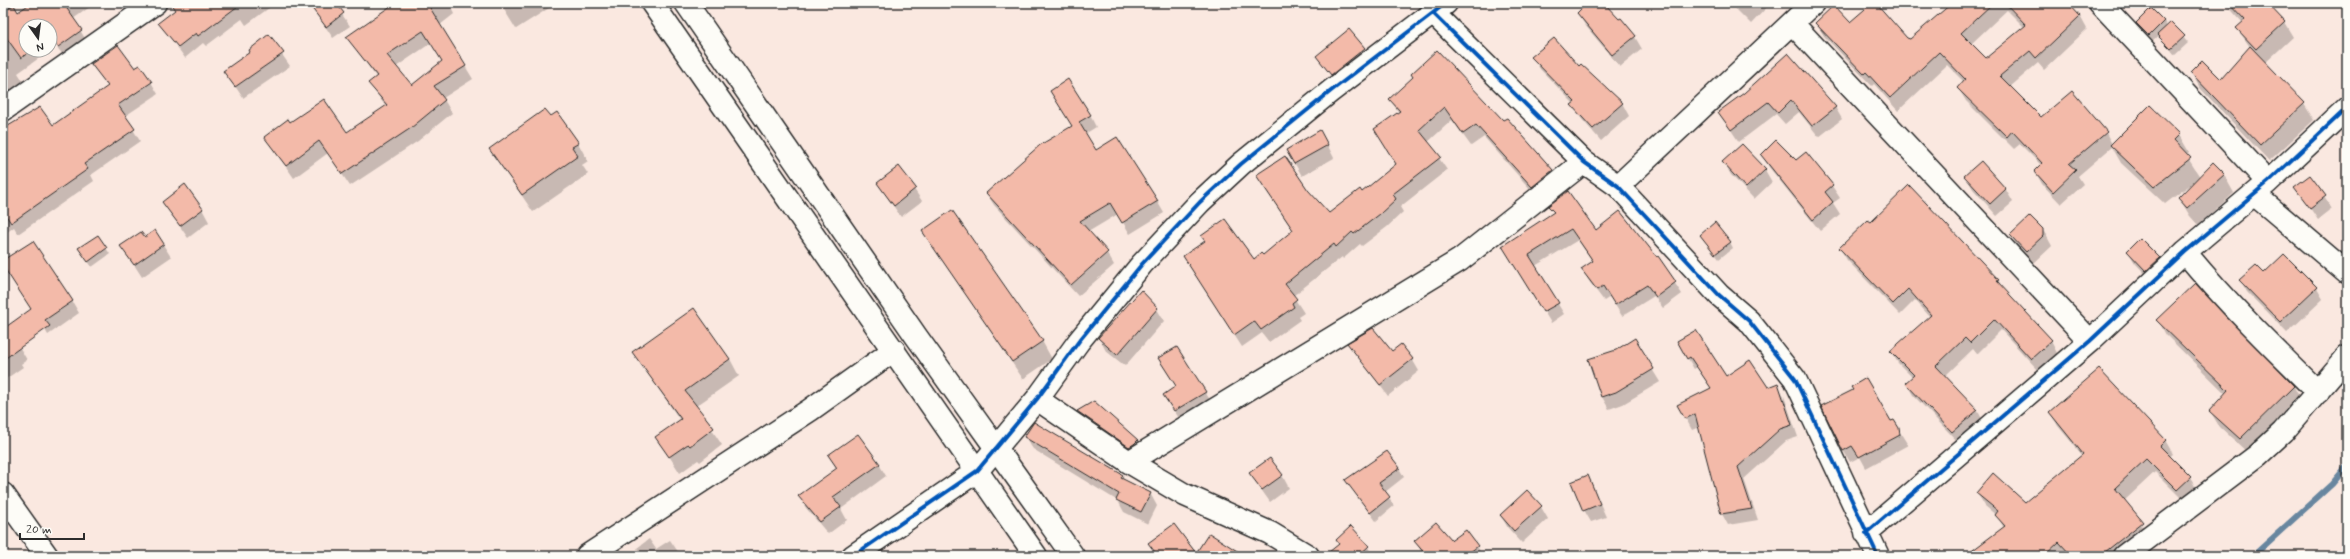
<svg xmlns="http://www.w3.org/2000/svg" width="2350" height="559" font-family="Mynerve,sans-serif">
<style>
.shadow{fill:#0003;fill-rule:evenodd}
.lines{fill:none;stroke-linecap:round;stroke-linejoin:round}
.stream{stroke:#68869f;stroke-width:6}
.building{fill:#f3baa9;stroke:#2b2b2b;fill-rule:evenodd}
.minor-casing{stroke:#2b2b2b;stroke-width:25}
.major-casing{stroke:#2b2b2b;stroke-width:25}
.minor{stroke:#fdfcf7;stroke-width:22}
.major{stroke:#fdfcf7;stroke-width:22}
.cycleway-casing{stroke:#fdfcf7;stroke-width:6}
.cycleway{stroke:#0057b8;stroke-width:4}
</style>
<rect width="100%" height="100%" fill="#fae8e0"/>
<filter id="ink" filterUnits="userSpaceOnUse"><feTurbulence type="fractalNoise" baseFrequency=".025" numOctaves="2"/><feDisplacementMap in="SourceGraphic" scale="8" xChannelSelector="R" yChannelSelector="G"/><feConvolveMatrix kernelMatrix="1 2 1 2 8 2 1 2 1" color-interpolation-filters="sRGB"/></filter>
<g filter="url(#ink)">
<path class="shadow" d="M3,3H11L18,13L32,3L94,4L73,19L86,40L64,56L56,46L18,73L25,84L6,97L3,93ZM26,26H50V50H26Z
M181,3H272L273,5L246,25L242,19L206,46L203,43L185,58L160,23L176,10Z
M318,3H334L350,26L333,38L312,7Z
M402,3H457L451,8L454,14L440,25L473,79L443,98L452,113L418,141L350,186L328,153L294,178L265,137L290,123L347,134L386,107L370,84L377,78L347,37ZM431,43L443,62L411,87L396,67Z
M500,3H557L516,29Z
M1589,3H1603L1635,37L1642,49L1620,67L1585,25L1578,13Z
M1730,3H1771L1751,24Z
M1875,3L1906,39L1911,40L1953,3H2067L2080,16L2087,29L2044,70L2038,63L2010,87L2041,118L2106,133L2112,144L2179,135L2189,152L2186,155L2200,177L2224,175L2234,193L2198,225L2190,216L2179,198L2195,181L2165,204L2121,163L2112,147L2078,176L2083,184L2061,204L2042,184L2035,171L2041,165L2020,144L2014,149L1966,101L1958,88L1964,82L1947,65L1898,111L1874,84L1872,86L1824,36L1816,23H1850ZM2007,10L2024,27L1986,59L1971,44Z
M2187,3H2197L2192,8Z
M2225,3H2266L2284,22L2293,37L2265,63L2304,104L2314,120L2269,161L2200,88L2191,72L2221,80L2250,47L2237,28L2243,23Z
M2164,21L2167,27L2171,23L2188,43L2175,55L2159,36L2153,41L2137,23Z
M1349,30L1371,61L1339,86L1317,56Z
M269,36L290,66L243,98L225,71L252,52Z
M1788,54L1835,107L1842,119L1819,137L1799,112L1785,124L1776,114L1739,142L1719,112L1745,94Z
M1533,57L1622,103L1629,116L1601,141L1580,117L1574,104L1540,69Z
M93,64L135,69L151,82L158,94L125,116L140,141L91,175L94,181L18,234L14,227L6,233L3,229L5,129L22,118L52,126L108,87Z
M1414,78L1503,121L1507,119L1553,171L1560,184L1540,200L1484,137L1471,146L1452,120L1428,142L1447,170L1400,207L1403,212L1387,227L1362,246L1360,244L1343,259L1342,257L1293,296L1304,313L1298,317L1300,320L1269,342L1262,333L1242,347L1184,257L1205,242L1202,236L1253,261L1262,257L1293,231L1257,175L1307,190L1329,215L1362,193L1397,164L1399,113L1390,99Z
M1058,103L1090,115L1096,127L1085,134L1096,151L1157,201L1164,213L1130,234L1118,214L1088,232L1107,253L1114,265L1078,296L994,205L987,194L1073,127Z
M578,143L588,161L582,165L588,174L533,212L490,149Z
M1327,144L1334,158L1302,176L1287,150Z
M1806,153L1832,186L1840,198L1833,203L1840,214L1820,231L1769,167L1762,155L1796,162Z
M1724,163L1765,170L1772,182L1754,199L1731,175Z
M1981,163L2006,190L2013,202L1997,216L1973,189L1966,177Z
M899,167L922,201L901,217L878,184Z
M2310,176L2332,209L2318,220L2296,187Z
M2347,199V210L2343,202Z
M163,202L202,209L209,222L188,238Z
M1550,206L1596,231L1658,258L1682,294L1663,308L1654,296L1622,316L1610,297L1604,301L1589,281L1582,269L1593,262L1578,240L1535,266L1564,314L1551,323L1510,257L1554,214Z
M2030,218L2045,233L2052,246L2034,263L2018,248L2011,235Z
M923,231L1042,341L1052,359L1023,379Z
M155,232L171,257L142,277L122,246L145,239Z
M1701,235L1730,242L1733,248L1719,259Z
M98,236L110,254L92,267L83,254Z
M2140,239L2159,259L2166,271L2154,283L2135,263L2128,251Z
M1840,248L1998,280L2004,290L2051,341L2057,353L2038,370L2001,330L1977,354L1973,349L1945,376L1978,411L1984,423L1959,443L1913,395L1906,383L1912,377L1898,363L1891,352L1930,317L1915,300L1900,315L1847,260Z
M2264,274L2316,287L2323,299L2287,333L2247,292L2241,281Z
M2195,284L2294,387L2302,402L2249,454L2219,426L2210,411L2226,394L2166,335L2158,320Z
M1141,291L1157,309L1164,321L1125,366L1106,351L1099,338Z
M72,301L79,313L48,335L40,321Z
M3,333L20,348L27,360L21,364L23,367L3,381Z
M1634,340L1660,382L1623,404L1609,409L1602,397L1616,351Z
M1678,341L1726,378L1768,388L1777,385L1784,396L1798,437L1786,441L1744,479L1758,520L1728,525L1722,514L1699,427L1692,430L1679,406L1712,389L1697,367L1694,369Z
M1349,344L1392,353L1412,359L1419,371L1388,396Z
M633,352L730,359L739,376L696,406L722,445L700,462L698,460L680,473L657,437L680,420Z
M1205,392L1212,403L1181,421L1171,406Z
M1078,412L1138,440L1145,452L1137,459L1085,424Z
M2050,412L2165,440L2173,454L2169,457L2190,478L2198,491L2186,503L2155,472L2124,501L2150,536L2123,556H1965L2004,528L1997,516L1985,506L1977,493L2025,503L2083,456L2058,426Z
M1893,421L1908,445L1866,468L1860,457L1850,462L1843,450Z
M1025,437L1122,476L1125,481L1150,493L1157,506L1148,524L1124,512L1118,501L1033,449Z
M829,456L879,464L886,476L841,509L847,520L828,534L806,508L799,496L837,469Z
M1399,468L1404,477L1385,492L1394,506L1376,521L1346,480Z
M1250,474L1282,475L1289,488L1270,502Z
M1588,476L1606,517L1591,522L1584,510Z
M1541,507L1548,519L1522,543L1508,528L1501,516Z
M649,539L656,549L670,540L681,556H641L637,548Z
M1415,541L1452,542L1477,546L1483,556H1424Z
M1368,547L1373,556H1336Z"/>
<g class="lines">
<path class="stream" d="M2253,556L2332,484L2347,466"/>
</g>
<path class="building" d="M31,3H63L82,30L58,47L50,37V26H26V50H32L21,58L3,33V12L14,5L18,12Z
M170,3H242L198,36L196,33L178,47L158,23L175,10Z
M308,3H336L344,13L326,27Z
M395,3H427L466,66L434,86L445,100L411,128L342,174L319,141L286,166L264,137L288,119L290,122L324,99L347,132L387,105L368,83L377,76L346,37ZM423,31L442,61L412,85L387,55Z
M1587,3H1604L1619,19L1621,18L1636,36L1612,55L1577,13Z
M1872,3H1876L1907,38L1910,39L1952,3H1993L1961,33L1986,58L2026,25L2005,3H2068L2080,16L2036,58L2030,51L2000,76L2041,117L2072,91L2107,132L2069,164L2076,170L2053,192L2034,171L2042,163L2012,131L2007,137L1957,88L1965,79L1939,52L1890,98L1866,72L1864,74L1815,23L1834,5L1850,22Z
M2229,3H2267L2285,22L2256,49L2236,28L2245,20Z
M2151,8L2164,21L2149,36L2136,23Z
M2171,22L2185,36L2171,49L2157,35Z
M1349,29L1365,48L1331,75L1316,56Z
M269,34L284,53L235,87L223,71L250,52L249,50Z
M1554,38L1579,66L1581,64L1623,103L1593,129L1571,105L1575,102L1531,57Z
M118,45L135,68L140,65L152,82L118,105L135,129L84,164L88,169L11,223L3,211V129L40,107L53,125L108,86L91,64Z
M2250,46L2305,103L2260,145L2190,72L2202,60L2221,79Z
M1437,50L1503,120L1507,118L1553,170L1532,187L1476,125L1463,134L1444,107L1419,130L1441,157L1393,194L1396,199L1380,214L1354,234L1352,232L1336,247L1334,244L1285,284L1297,299L1292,303L1294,307L1261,330L1254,321L1234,335L1183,256L1205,241L1201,236L1225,219L1254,259L1261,253L1263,255L1293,230L1256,175L1285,156L1308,190L1329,213L1360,189L1362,192L1396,164L1374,129L1400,111L1389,99L1413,77L1411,74Z
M1788,53L1836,107L1812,126L1791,100L1778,113L1768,102L1731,130L1718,112L1744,93Z
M1068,79L1091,115L1079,122L1096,150L1117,137L1158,201L1122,223L1110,203L1080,221L1108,252L1071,285L986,193L1040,145L1072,126L1050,91Z
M2150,105L2180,134L2174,140L2191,158L2154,187L2110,145Z
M545,109L551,116L557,112L579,143L572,147L578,156L522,195L489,149Z
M1320,130L1328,145L1294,164L1286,150Z
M1776,140L1796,160L1806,152L1833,185L1825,192L1833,202L1813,220L1761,155Z
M1742,144L1766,169L1746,188L1722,162Z
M1981,161L2006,189L1990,204L1964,176Z
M2213,162L2225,174L2187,208L2178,198Z
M899,166L916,188L894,206L877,183Z
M2310,175L2326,196L2310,208L2294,187Z
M185,184L203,209L180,226L162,202Z
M1909,185L1999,280L1997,281L2052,340L2031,359L1994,319L1970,343L1965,338L1936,366L1978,410L1952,432L1905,383L1914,375L1890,351L1931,315L1908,289L1893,304L1839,248L1868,220L1871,222Z
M1568,191L1596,230L1620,211L1657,257L1658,256L1676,282L1656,297L1647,285L1615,305L1603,286L1597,290L1581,269L1593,261L1571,229L1529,255L1559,303L1543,312L1502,246L1554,212L1548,206Z
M952,210L1043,341L1012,362L922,231Z
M2030,216L2043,229V236L2026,252L2010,235Z
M1715,222L1731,242L1715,254L1700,235Z
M155,230L164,244L134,265L120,246L141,232L145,237Z
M98,235L107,248L88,262L78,248Z
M2140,238L2160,258L2146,271L2127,251Z
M33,241L73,301L45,320L50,326L3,360V329L31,309L3,266V260Z
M2284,254L2317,287L2280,322L2239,280L2256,265L2264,273Z
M2195,283L2294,386L2240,439L2209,411L2228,390L2156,320Z
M1141,290L1158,308L1117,355L1098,338Z
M694,308L730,359L685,391L714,428L690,446L688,444L669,457L655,437L681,419L632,352Z
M1373,328L1392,351L1401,344L1413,359L1380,385L1347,343Z
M1696,330L1726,376L1750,360L1768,387L1778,383L1792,425L1780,429L1738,467L1752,509L1721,514L1695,414L1685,419L1677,405L1711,388L1690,357L1687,359L1677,341Z
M1635,338L1654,369L1616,392L1601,397L1588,359L1616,350Z
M1177,347L1206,392L1174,411L1163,395L1176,386L1158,358Z
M2099,369L2166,440L2160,446L2191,477L2177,490L2146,459L2115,488L2143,522L2100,556H2072L2059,542L2044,556H1965L2005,526L1995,515L1998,511L1976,493L1993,473L2025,502L2083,454L2049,412Z
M1866,378L1891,421L1894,420L1899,428L1900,435L1859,457L1852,446L1843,451L1821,406L1853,390L1851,387Z
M1094,401L1138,440L1134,444L1129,447L1077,411Z
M1034,422L1123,475L1121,478L1151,493L1141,512L1116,500L1119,494L1024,437Z
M858,434L880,464L833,497L841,507L820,522L798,496L837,468L828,455Z
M1387,451L1400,468L1379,483L1390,497L1370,513L1345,480Z
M1270,458L1283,475L1262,490L1249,473Z
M1588,475L1600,504L1583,511L1571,482Z
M1527,490L1542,506L1514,531L1500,515Z
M1436,522L1452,540L1466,530L1478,546L1465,556H1427L1414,541Z
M1174,524L1196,553L1209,533L1245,556H1158L1148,543Z
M1351,526L1369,546L1358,556H1324L1339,544L1336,540Z"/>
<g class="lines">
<g class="minor-casing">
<path id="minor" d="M2100,3L2268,182
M1434,14L1584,162L1618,186L1719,295L1749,321L1795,379L1878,556
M1792,23L2090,341
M3,110L155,3
M1618,186L1813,3
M2254,194L2347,273
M2185,252C2226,302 2272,347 2318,392
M1037,399L1129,462L1185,495L1270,533L1308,556
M1129,462L1460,260L1584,162
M3,494L47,556
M1866,533L2090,341L2185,252L2268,182L2347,108
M587,556L810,410L894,350
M853,556L977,471L1037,399L1079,341L1142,264L1200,202L1241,164L1331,91L1446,3
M2124,556L2258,455L2283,432L2347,357"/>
</g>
<g class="major-casing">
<path id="major" d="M652,3L1036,556
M686,3L916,336L1073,556"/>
</g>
<use href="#minor" class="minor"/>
<use href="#major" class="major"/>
<g class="cycleway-casing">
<path id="cycleway" d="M1434,14L1584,162L1618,186L1719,295L1749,321L1795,379L1878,556
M1866,533L2090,341L2185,252L2268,182L2347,108
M853,556L977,471L1037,399L1079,341L1142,264L1200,202L1241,164L1331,91L1446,3"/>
</g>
<use href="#cycleway" class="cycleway"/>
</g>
</g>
<rect width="2350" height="559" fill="none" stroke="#fdfcf7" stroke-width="16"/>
<rect x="8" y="8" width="2334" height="543" fill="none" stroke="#2b2b2b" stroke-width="1.5" filter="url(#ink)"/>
<g transform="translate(38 38) rotate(166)"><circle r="19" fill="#fdfcf7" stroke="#a9a8a5"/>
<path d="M0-3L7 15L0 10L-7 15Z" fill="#2b2b2b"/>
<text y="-6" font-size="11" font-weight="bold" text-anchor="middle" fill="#2b2b2b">N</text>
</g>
<path d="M20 533v6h64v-6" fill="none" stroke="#2b2b2b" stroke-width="2"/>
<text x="26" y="533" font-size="12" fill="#2b2b2b" stroke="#fdfcf7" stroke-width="3" paint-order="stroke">20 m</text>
</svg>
